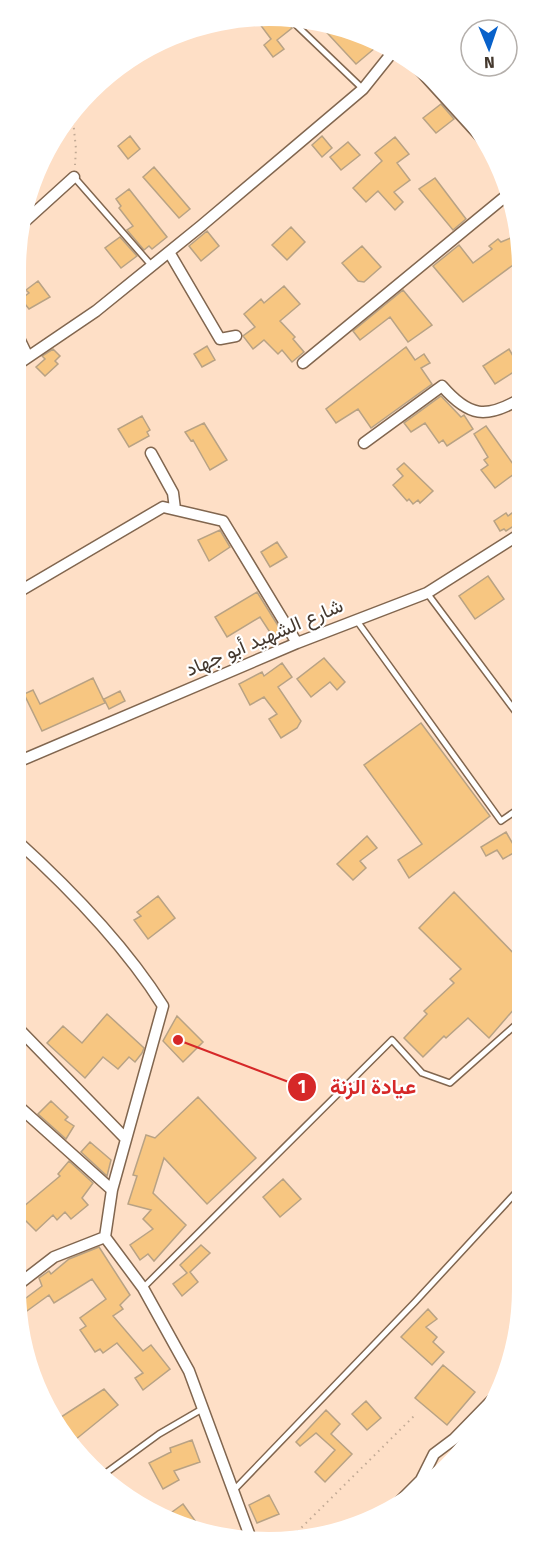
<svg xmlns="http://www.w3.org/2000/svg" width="537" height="1557" font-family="'Fira Sans',Vazirmatn,sans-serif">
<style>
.building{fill:#f7c681;stroke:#b8a284;stroke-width:1.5}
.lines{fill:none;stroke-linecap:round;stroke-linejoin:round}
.service-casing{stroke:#81664f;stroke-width:8}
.minor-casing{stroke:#81664f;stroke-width:13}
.path{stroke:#c2aa95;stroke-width:2;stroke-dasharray:1.5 4.5;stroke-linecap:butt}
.service{stroke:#fff;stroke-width:5}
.minor{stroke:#fff;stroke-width:10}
.labels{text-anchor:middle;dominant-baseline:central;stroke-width:4.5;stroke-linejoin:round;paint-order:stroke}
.street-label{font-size:20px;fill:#44382e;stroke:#fff}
.leader{fill:none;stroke:#d62828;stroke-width:2}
.callout-dot{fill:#d62828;stroke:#fff;stroke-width:2}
.mark-label{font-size:18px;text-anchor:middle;font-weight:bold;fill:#fff}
.callout-label{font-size:21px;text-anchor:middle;font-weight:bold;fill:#d62828;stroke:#fff;stroke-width:4.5;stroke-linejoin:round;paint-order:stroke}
</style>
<rect width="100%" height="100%" fill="#fedfc6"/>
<path class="building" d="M265,19L287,21L292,28L277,40L284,49L273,57L264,45L271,39L259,23Z
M317,22L334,24L366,37L375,48L356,64Z
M441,104L454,119L436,133L423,118Z
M130,136L140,149L128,159L118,146Z
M322,136L332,148L322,157L312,145Z
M395,137L409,154L397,163L410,180L394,192L403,202L395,210L378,191L366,202L353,188L382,161L375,153Z
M348,142L360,155L341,170L330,157Z
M154,167L190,209L179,218L143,177Z
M435,178L466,219L453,230L419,189Z
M129,189L167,237L152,249L149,246L144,250L127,230L133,226L119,208L121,206L116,199Z
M291,227L305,242L287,260L272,245Z
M207,231L219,246L201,261L189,246Z
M120,237L137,256L121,268L105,248Z
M513,237L520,246V275L513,265L463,302L433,266L459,245L473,263L492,249L489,246L498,239L501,242Z
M362,246L381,267L364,282L358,281L342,263Z
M38,281L50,297L29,309L21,299L29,293L26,290Z
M284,286L300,304L280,321L295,337L293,339L304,352L292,362L282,350L278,354L264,340L253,349L243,336L255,327L244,314L261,299L264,303Z
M403,290L432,325L408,342L390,317L360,340L353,331Z
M207,346L215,360L202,367L194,354Z
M406,347L415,360L424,354L430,363L421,368L432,384L371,428L358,409L336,423L326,409Z
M53,349L60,356L55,361L58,364L45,376L36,367L45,359L42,356Z
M509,349L520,368L495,384L483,366Z
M441,396L461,417L464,415L473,429L447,446L443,440L439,443L425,423L411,432L404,423Z
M142,416L150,430L147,432L149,436L129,447L118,429Z
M204,423L227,460L210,470L193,440L191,441L185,432Z
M486,426L518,471L495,488L481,470L488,465L484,460L488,457L474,434Z
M404,463L433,491L420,503L418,500L413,504L409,499L407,501L393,485L403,476L397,469Z
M520,507V522L506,531L504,529L500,531L494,521L506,513L508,516Z
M220,530L230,547L209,561L198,540Z
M277,542L287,557L270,567L261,552Z
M488,576L504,599L475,619L459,596Z
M257,592L282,632L273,637L260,617L227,637L215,617Z
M324,658L345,682L337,690L330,682L311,697L297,679Z
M282,663L292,677L278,687L301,721L297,728L281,738L269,719L277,714L264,697L250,705L239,684L262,672L264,676Z
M93,678L105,703L42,731L24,694L33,690L40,704Z
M120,691L125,701L109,709L104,699Z
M421,723L490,816L409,878L398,860L422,844L364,765Z
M506,832L517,851L503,859L497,850L486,856L481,847Z
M367,836L377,848L360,861L366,868L353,880L337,864Z
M454,892L521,961V1001L489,1038L468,1018L446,1038L444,1036L423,1057L404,1038L427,1014L424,1011L454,983L450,979L461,969L419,928Z
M158,896L175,918L148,939L134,920L141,916L137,912Z
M107,1014L144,1048L142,1053L135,1062L129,1057L118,1069L103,1057L85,1078L47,1043L63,1026L82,1043Z
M177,1016L203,1042L183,1062L163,1041Z
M198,1097L256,1158L207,1204L164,1158L153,1193L186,1225L154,1261L148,1254L140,1260L130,1245L153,1229L143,1219L151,1210L128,1204L137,1176L133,1175L146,1135L155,1138Z
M51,1101L68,1117L65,1120L74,1126L66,1139L38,1114Z
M90,1142L111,1160L107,1176L81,1152Z
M69,1161L93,1183L82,1198L88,1205L71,1219L65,1212L57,1220L53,1215L36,1231L17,1212L60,1176L58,1174Z
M283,1179L301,1199L280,1217L263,1197Z
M201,1245L210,1253L190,1272L198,1282L182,1296L173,1284L187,1273L180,1265Z
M99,1247L130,1295L120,1305L123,1309L113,1316L143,1351L151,1345L170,1369L143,1390L135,1378L143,1373L117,1343L103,1353L100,1349L95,1352L80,1330L86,1326L80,1318L106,1299L92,1279L54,1303L49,1295L20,1316L18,1304L42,1286L39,1278L49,1271L51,1274L69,1259Z
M428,1309L437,1319L426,1327L437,1337L433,1342L444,1352L432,1365L401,1337Z
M443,1365L475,1392L447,1425L415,1398Z
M104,1389L118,1405L75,1440L61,1417Z
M366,1401L381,1418L367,1430L352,1414Z
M326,1410L340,1424L331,1434L352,1454L325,1482L315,1472L335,1450L316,1433L300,1446L296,1442Z
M192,1440L200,1462L174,1471L179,1480L163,1489L149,1463L171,1452L170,1448Z
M269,1495L279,1514L257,1523L249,1505Z
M183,1504L201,1529L164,1518Z"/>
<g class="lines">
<g class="service-casing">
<path id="service" d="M292,21L363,89
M74,177L152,266
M427,593L521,719
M357,621L501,821L521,807
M143,1288L392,1040L422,1073L450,1083L521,1020
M103,1475L159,1434L202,1409
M234,1490L415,1302L522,1186"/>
</g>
<g class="minor-casing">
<path id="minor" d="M417,67L489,146
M21,225L74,177
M169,252L220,339L236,336
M15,330L28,357
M303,363L507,195
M15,366L96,311L201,226L363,89L395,49
M364,443L442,386C469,417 486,419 520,399
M151,453L173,493L175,509
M15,594L163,507L223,521L297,643
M15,763L297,643L427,593L520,534
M15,839C67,886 126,947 163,1006L112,1190L105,1237L143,1288L189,1371L251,1539
M15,1025L126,1139
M15,1103L112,1190
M15,1287L54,1257L105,1237
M396,1505L421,1480L434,1454L454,1439L493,1399"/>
</g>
<path class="path" d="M72,110L76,149L75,165
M293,1536L415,1415"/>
<use href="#service" class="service"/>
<use href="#minor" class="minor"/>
</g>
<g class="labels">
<g class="street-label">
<text transform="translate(264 637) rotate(-23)">شارع الشهيد أبو جهاد</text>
</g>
</g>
<path d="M0 0H537V1557H0ZM269 26H269A243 243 0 0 1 512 269V1289A243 243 0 0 1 269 1532H269A243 243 0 0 1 26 1289V269A243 243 0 0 1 269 26Z" fill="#fff" fill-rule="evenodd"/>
<path class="leader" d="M178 1040L302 1087"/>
<g class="callout-dot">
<circle cx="178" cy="1040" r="6"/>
<circle cx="302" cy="1087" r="15"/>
</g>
<g class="mark-label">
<text x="302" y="1093">1</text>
</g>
<g class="callout-label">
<text x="373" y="1094">عيادة الزنة</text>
</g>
<g transform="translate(489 48) rotate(178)"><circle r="28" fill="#ffffff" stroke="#b4afab" stroke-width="1.5"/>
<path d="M0-4.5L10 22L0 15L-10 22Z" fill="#0861ca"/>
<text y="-9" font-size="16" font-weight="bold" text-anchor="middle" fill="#44382e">N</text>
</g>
</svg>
